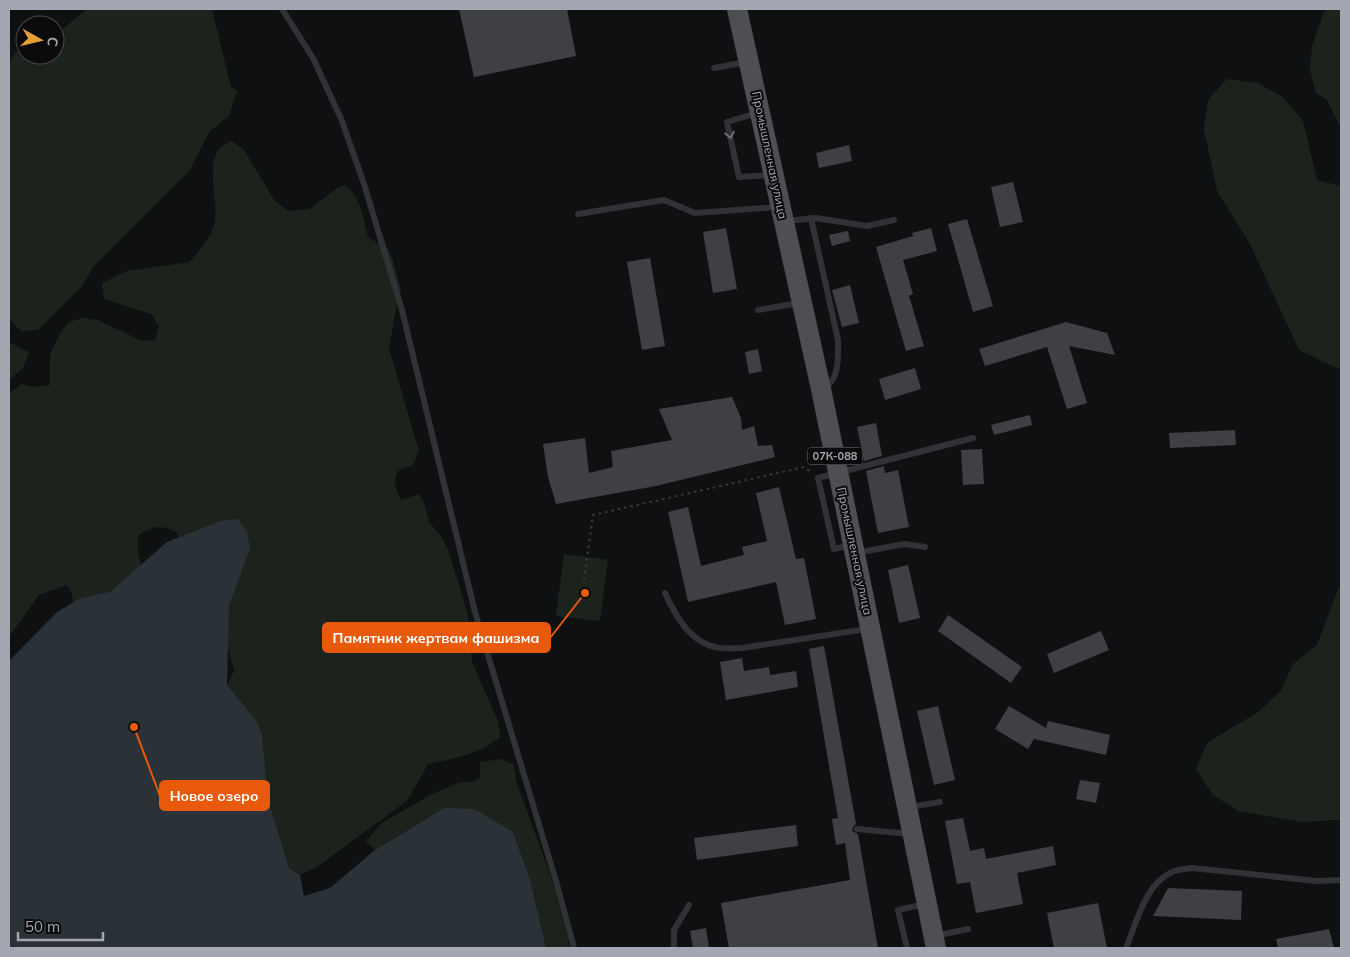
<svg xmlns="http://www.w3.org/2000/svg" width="1350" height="957" font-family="Mulish,sans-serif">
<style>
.green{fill:#1c231d}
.water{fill:#2a3238}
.building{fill:#3e4044}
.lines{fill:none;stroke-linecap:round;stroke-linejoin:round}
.path{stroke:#37393c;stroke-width:2;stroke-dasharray:2.5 4;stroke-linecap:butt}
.lane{stroke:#313235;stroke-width:6}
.primary{stroke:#4d4f54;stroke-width:20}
.oneway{stroke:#6f7279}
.labels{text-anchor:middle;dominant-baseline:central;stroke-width:4;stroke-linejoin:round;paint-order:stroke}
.shield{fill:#0b0b0c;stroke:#757880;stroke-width:1}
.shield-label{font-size:11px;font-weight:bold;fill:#a2a7b1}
.street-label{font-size:12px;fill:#a2a7b1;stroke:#0b0b0c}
.leader{fill:none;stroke:#e8590c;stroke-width:2}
.callout-dot{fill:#e8590c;stroke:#0b0b0c;stroke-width:2}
.callout{fill:#e8590c;stroke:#e8590c;stroke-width:2}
.callout-label{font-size:14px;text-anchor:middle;font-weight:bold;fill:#fff}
</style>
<rect width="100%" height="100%" fill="#0f1011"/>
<path class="green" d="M87,9H212L231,87L237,91L229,116L210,131L189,171L94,266L82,286L38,330L21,331L9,319V61L16,52L25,49V55H55V35Z
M1325,9H1341V128L1327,100L1316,93L1310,69L1312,46Z
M1227,79L1257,83L1283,97L1303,121L1317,180L1341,186V370L1299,350L1249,242L1217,191L1204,129L1208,100Z
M232,141L244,150L274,200L288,211L310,209L337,188L344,185C360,194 364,220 368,237L388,249L392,257L401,291L395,314L389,349L419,451L413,465L398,471C392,482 396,489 401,500L419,494L423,500L429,522L440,535L448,549L467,612L472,662L498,721L500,737C481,754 452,759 428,764L408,800L317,867L300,875L289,868L268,799L262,734L256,720L227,685L234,671L229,650L218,639L183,555L177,533C163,524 150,526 138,536V552L147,594L73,640C73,622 78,600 67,585L39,595L9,637V394L21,384L35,387L50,385V355L60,333L69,322L83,318L98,320L140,340L155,341L159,326L151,314L104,299L102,283L127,271L189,262C199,251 210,240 214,225C220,203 205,167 219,149C221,146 228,143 232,141Z
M9,342L29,352L23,368L9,380Z
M564,554L608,560L600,621L556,616Z
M1341,584V820L1301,822L1238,811L1213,795L1196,769L1207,743L1258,712L1280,692L1293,664L1317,645L1339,587Z
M501,759L514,765L516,781L553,882L570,948H546L530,879L513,832L444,808L375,850L366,842L380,824L432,794L458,783L474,781L480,777V762Z"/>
<path class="water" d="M238,519L247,532L250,548L229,606L227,685L256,720L262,734L268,799L289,868L300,875L304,896L330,888L375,850L444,808L475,809L513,832L530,879L546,948H9V661L57,612L81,598L110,592L167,542L221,521Z"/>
<path class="building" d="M459,9H567L576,56L474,77Z
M849,145L852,161L819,168L816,153Z
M1013,182L1023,222L1000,227L991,187Z
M967,219L993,306L973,312L948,224Z
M726,228L737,289L713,293L703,232Z
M931,228L937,251L903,260L913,294L909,296L924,346L906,351L876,247L913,236L912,233Z
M848,231L850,241L832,246L829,235Z
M650,258L665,346L642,350L627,262Z
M850,285L859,323L842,327L832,290Z
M1066,322L1107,333L1115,355L1069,346L1087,403L1067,409L1047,347L985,366L979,349Z
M758,349L762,371L749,374L745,352Z
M915,368L921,389L885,400L879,379Z
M732,397L741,418L742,430L754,426L758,446L772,445L775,457L656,486L556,504L548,477L543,444L585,438L589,473L613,467L611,451L672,440L659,409Z
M1030,415L1032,425L994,435L991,425Z
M876,423L882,456L864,461L857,427Z
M1235,430L1236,445L1170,448L1169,433Z
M982,449L984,484L963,485L961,450Z
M884,466L885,473L898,470L909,527L878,533L866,471Z
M779,487L796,559L804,558L816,619L785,625L776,582L688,602L668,512L688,507L701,566L744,555L742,547L767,541L756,493Z
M908,565L920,618L899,623L888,570Z
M948,615L1022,667L1011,683L938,631Z
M1101,631L1109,650L1054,673L1047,654Z
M824,646L856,824L853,827L852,831L858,834L878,948H729L721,903L850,880L845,843L836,845L832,819L838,818L809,649Z
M742,658L744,671L769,667L770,675L796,671L798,687L726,700L720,662Z
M938,706L955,780L934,785L917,711Z
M1009,706L1046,728L1048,721L1110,735L1106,755L1034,739L1028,749L995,729Z
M1080,780L1100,783L1096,803L1076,799Z
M963,818L970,851L984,848L986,859L1053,846L1056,865L1017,873L1023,904L976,913L970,882L957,884L945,821Z
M796,825L798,846L697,860L694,838Z
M1168,888L1242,891L1241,920L1153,916Z
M1098,903L1107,948H1054L1047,913Z
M706,928L709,948H693L690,931Z
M1329,929L1334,948H1278L1276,939Z"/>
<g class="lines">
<path class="path" d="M584,580L593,515L804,467L812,473"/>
<path class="lane" d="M282,9L313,58L342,121L364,184L402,310L475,612L556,881L574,948
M714,68L746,62
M757,113L727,122L739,177L770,175
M578,214L664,200L695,213L778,207
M811,218L838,340C838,355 840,379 825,387
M786,221L816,218L867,226L894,220
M758,310L799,303
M851,545L834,549L818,478L973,438
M856,553L904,544L925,547
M665,593C676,617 692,646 722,648C728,649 735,648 742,648L867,629
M910,807L940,802
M857,829L911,834
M935,936L968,929
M674,948V930L689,905
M907,948L898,910L925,904
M1126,948C1137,922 1145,884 1172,872C1178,869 1186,869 1192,868L1317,881L1341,880"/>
<path class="primary" d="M737,9L821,389L936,948"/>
</g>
<defs><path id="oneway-chevron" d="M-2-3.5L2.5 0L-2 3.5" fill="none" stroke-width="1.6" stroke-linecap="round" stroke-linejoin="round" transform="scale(1.25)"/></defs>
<use class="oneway" href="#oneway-chevron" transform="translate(730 135) rotate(78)"/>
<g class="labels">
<rect class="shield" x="807.5" y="447.5" width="55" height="17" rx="4"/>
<g class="shield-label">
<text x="835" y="456">07К-088</text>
</g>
<g class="street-label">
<text transform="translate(770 155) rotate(78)">Промышленная улица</text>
<text transform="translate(855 551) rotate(78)">Промышленная улица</text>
</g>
</g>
<path class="leader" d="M585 593L550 638M134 727L160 796"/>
<g class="callout-dot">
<circle cx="585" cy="593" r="5"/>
<circle cx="134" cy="727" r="5"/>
</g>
<g class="callout">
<rect x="323" y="623" width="227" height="29" rx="5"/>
<rect x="160" y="781" width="109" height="29" rx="5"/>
</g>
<g class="callout-label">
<text x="436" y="643">Памятник жертвам фашизма</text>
<text x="214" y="801">Новое озеро</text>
</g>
<rect width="1350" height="957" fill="none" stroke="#a2a7b1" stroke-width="20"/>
<g transform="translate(40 40) rotate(98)"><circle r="24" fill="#0b0b0c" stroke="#47494e"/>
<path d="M0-4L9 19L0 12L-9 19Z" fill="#e4a034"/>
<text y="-8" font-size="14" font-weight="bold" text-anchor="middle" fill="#a2a7b1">С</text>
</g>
<path d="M18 932v8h85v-8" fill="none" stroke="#a2a7b1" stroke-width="2.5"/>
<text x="25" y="932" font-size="15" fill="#a2a7b1" stroke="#0b0b0c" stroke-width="4" paint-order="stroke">50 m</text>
</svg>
